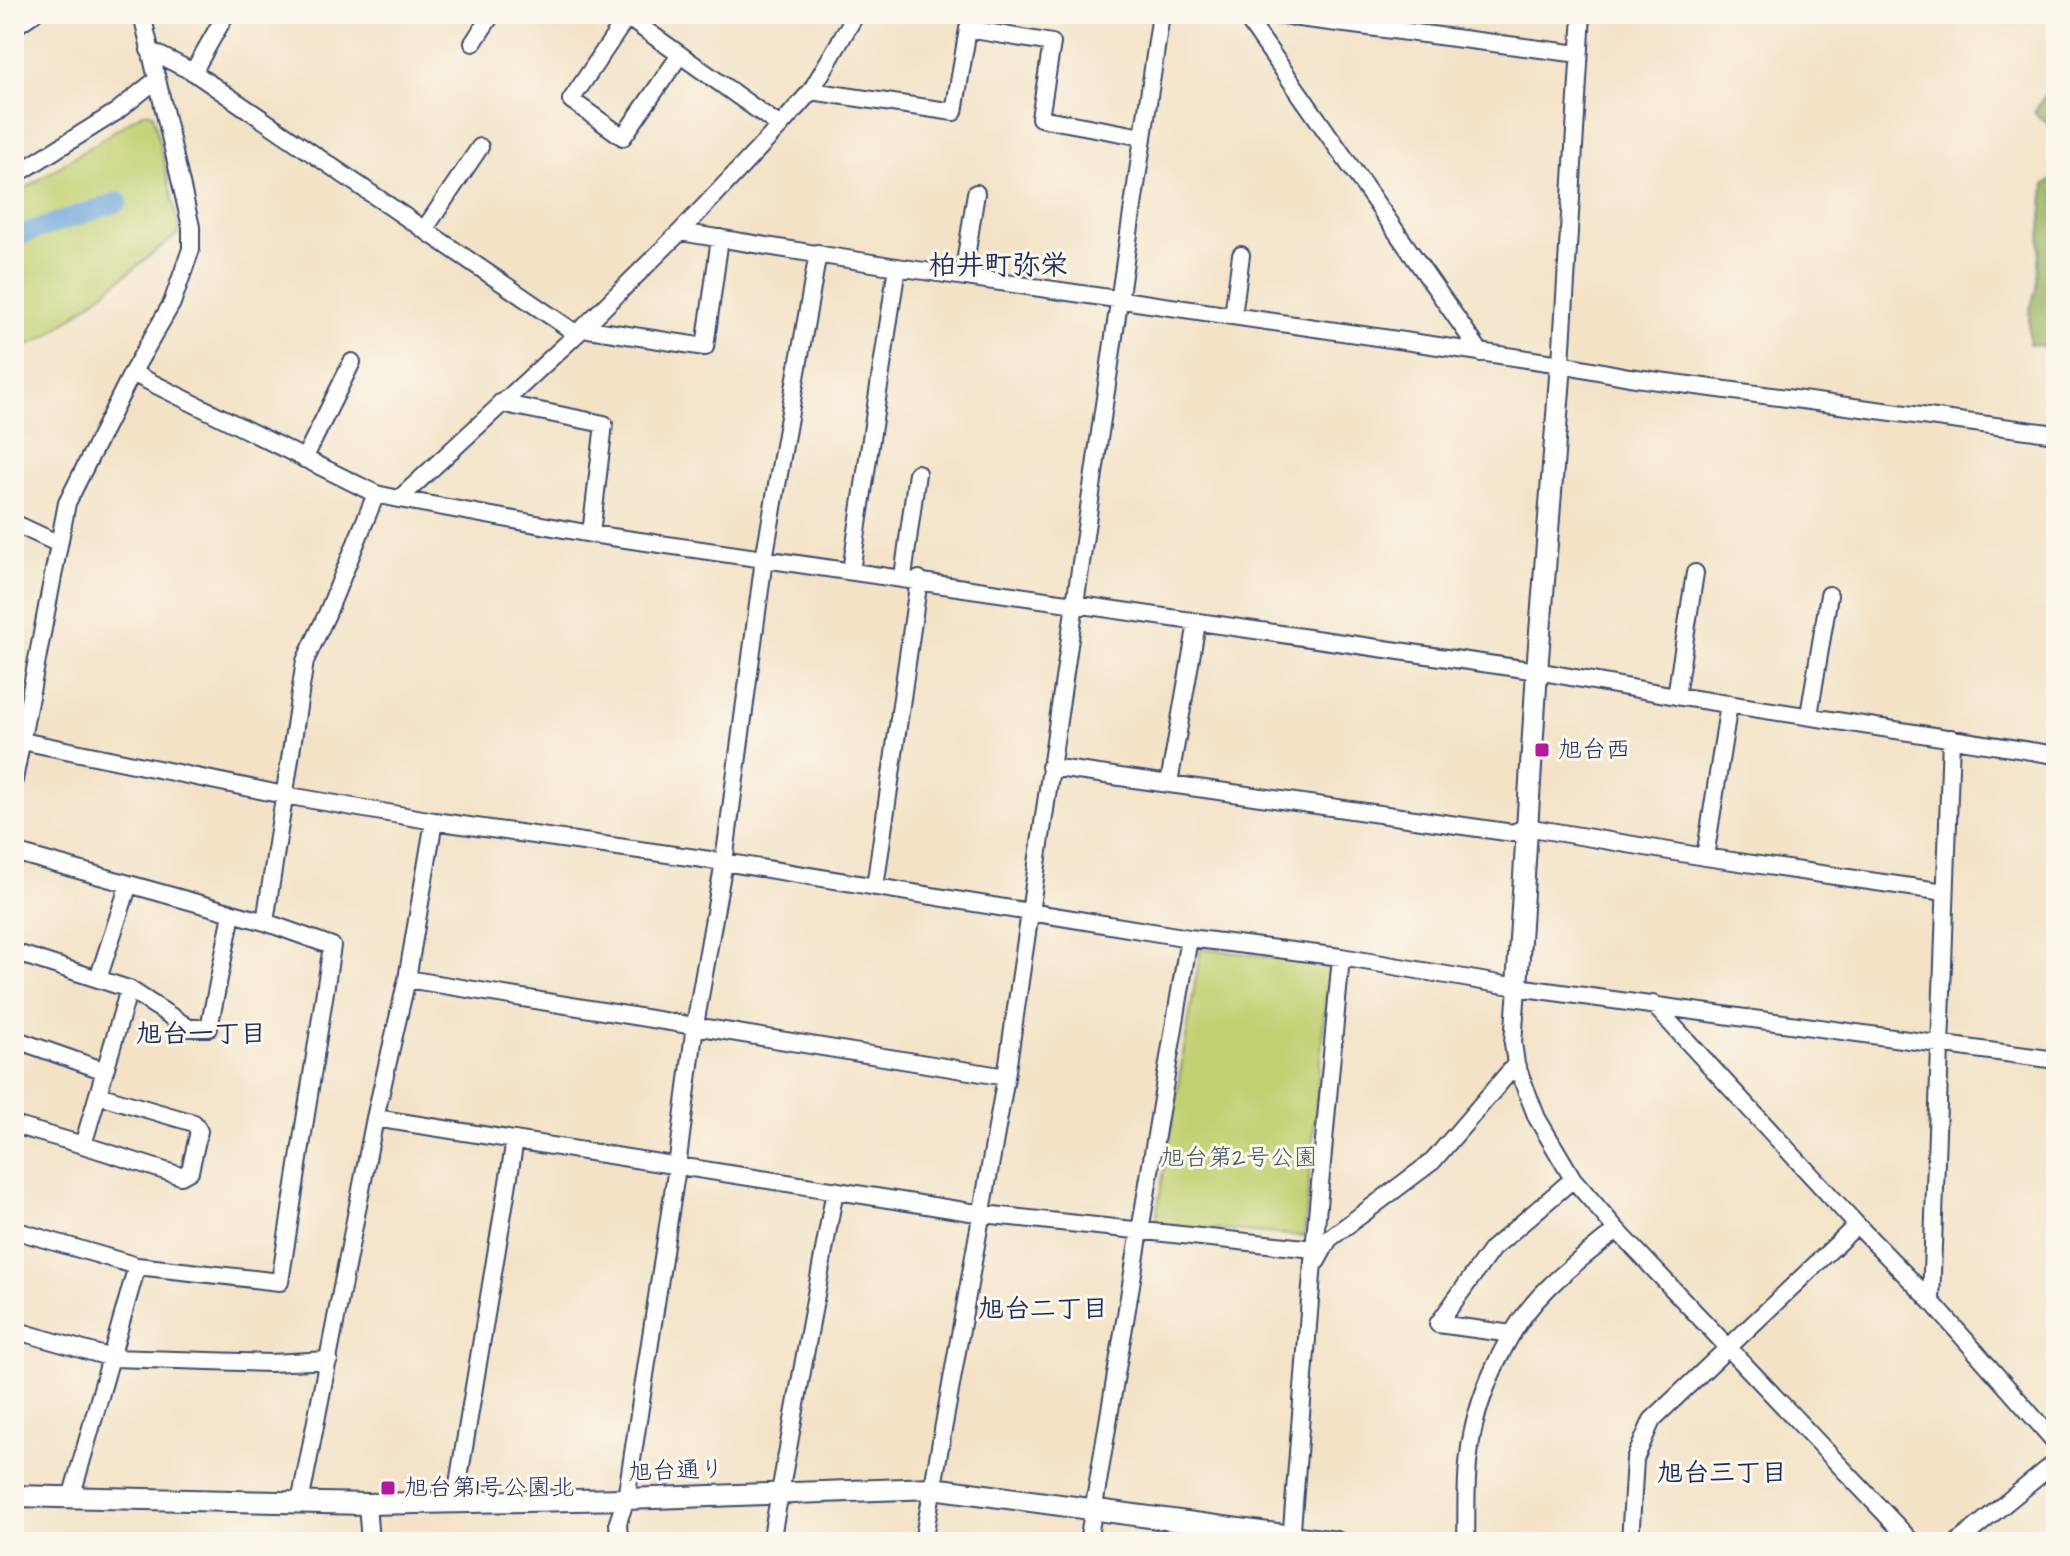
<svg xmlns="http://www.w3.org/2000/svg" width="2070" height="1556" font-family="'Architects Daughter','Klee One',sans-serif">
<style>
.green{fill:#c2d072;stroke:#6e8068;stroke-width:2}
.forest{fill:#99b264;stroke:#5a7061;stroke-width:2}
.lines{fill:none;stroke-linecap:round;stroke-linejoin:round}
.canal{stroke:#69a5da;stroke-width:20}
.minor-casing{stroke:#3b4a6e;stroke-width:20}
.tertiary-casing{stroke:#3b4a6e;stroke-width:24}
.minor{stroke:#fff;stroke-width:16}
.tertiary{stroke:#fff;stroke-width:20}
.poi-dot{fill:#b5179e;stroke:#fbf7ec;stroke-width:3}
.labels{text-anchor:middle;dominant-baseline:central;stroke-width:6;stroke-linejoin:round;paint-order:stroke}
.poi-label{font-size:24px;fill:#1b2f5e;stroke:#fbf7ec;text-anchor:start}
.park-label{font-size:24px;fill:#455763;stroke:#fbf7ec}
.street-label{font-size:24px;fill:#1b2f5e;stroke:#fbf7ec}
.neighbourhood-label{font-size:26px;font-weight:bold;fill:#1b2f5e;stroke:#fbf7ec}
.quarter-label{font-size:28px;font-weight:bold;fill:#1b2f5e;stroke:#fbf7ec}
</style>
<rect width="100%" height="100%" fill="#fbf7ec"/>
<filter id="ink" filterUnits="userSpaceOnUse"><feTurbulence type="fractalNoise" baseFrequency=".0125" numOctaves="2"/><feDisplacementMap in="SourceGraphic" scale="16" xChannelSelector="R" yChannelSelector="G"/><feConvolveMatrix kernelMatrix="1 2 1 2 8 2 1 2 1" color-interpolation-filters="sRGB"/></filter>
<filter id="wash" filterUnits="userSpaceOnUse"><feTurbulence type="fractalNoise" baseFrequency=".006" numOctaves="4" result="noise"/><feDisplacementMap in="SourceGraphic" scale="32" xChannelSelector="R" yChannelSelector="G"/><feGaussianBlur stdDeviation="1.8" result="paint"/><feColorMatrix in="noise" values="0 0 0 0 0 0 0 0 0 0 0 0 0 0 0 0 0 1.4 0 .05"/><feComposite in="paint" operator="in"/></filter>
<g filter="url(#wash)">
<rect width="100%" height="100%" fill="#f3e2c6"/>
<path class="green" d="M144,112L153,114L180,232L47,337L14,351V196Z
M1201,948L1329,965L1304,1236L1155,1224Z"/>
<path class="forest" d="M2056,76V130L2034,113Z
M2056,178V349L2029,344V313L2036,289L2045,184Z"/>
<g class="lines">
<path class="canal" d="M14,237L118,202"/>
</g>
</g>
<g filter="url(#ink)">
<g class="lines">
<g class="minor-casing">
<path id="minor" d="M623,14L780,126
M972,14L968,29L1052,43L1040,118L1143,137
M1244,14L1481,353
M1268,14L1579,54
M627,17L571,100L623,137L680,55
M14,27L33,14
M473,43L492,14
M149,50L193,72L577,334
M193,72L226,14
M811,91L954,112L968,29
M14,176L116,112L156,80
M424,230L480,147
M680,232L897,267L1561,364L1629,377L2056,434
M963,276L976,193
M1233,316L1241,255
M582,328L705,347L720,238
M1561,364L1582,14
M132,373L376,494L399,499L591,534L1537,671L1676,696L2056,755
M500,403L604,424L591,534
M304,459L352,362
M399,499L577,334L680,232L780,126L811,91L856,14
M14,523L59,544
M851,571L897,267
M903,577L917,473
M1676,696L1695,573
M1809,715L1829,595
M14,743L22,741L284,795L434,821L724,862L1189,938L1341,957L1517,987L2056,1060
M1050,767L1513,833L1526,827L1705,857L1945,892
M14,780L67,503L132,373L172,303L191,249V227L142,14
M1169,783L1197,623
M14,852L265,922L332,946L280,1282L137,1266L14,1230
M1705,857L1729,704
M875,887L919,579
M265,922L305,661L327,614L376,494
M14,952L129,989L189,1028H209L232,914
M98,979L129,884
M407,979L1006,1077
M1517,987L1513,1043L1516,1064L1537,1118L1573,1179L1617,1230L1912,1542
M1653,1004L1857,1225L1931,1301L2056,1443
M14,1039L105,1071
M375,1118L983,1214L1314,1249
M14,1125L83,1145L129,989
M83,1145L181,1176L190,1171L199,1131L194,1123L98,1095
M1317,1261L1329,1239L1433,1161L1516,1064
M1931,1301L1951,738
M14,1330L112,1358L270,1363L329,1360
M1512,1334L1438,1324L1492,1249L1573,1179
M71,1498L137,1266
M455,1502L515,1140
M300,1503L375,1118L407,979L434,821
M367,1504L370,1542
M619,1542L618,1522L626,1499L677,1167L695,1025L724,862L764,559L818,253
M771,1542L835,1190
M923,1542L1006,1077L1161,14
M1088,1542L1189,938
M1291,1542L1314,1249L1341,957
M1466,1542C1467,1514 1465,1484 1469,1455C1475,1400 1506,1329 1546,1290C1567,1268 1593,1250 1617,1230
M1630,1542L1635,1459L1652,1420L1857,1225
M1958,1542L2056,1462"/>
</g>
<g class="tertiary-casing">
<path id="tertiary" d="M1517,987L1537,671L1561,364
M14,1496L367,1504L626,1499L933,1488L1336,1542"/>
</g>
<use href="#minor" class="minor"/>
<use href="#tertiary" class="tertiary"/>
</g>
</g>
<g class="poi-dot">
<rect x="1534" y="742" width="16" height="16" rx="4"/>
<rect x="380" y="1480" width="16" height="16" rx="4"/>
</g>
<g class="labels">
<g class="poi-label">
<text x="1558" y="750">旭台西</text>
<text x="404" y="1488">旭台第1号公園北</text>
</g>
<g class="park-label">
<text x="1239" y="1158">旭台第2号公園</text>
</g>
<g class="street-label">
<text transform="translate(676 1471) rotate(-2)">旭台通り</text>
</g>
<g class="neighbourhood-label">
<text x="201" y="1034">旭台一丁目</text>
<text x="1043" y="1309">旭台二丁目</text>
<text x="1722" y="1473">旭台三丁目</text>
</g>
<g class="quarter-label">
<text x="998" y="265">柏井町弥栄</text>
</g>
</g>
<rect width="2070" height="1556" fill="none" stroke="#fbf7ec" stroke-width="48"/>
</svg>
